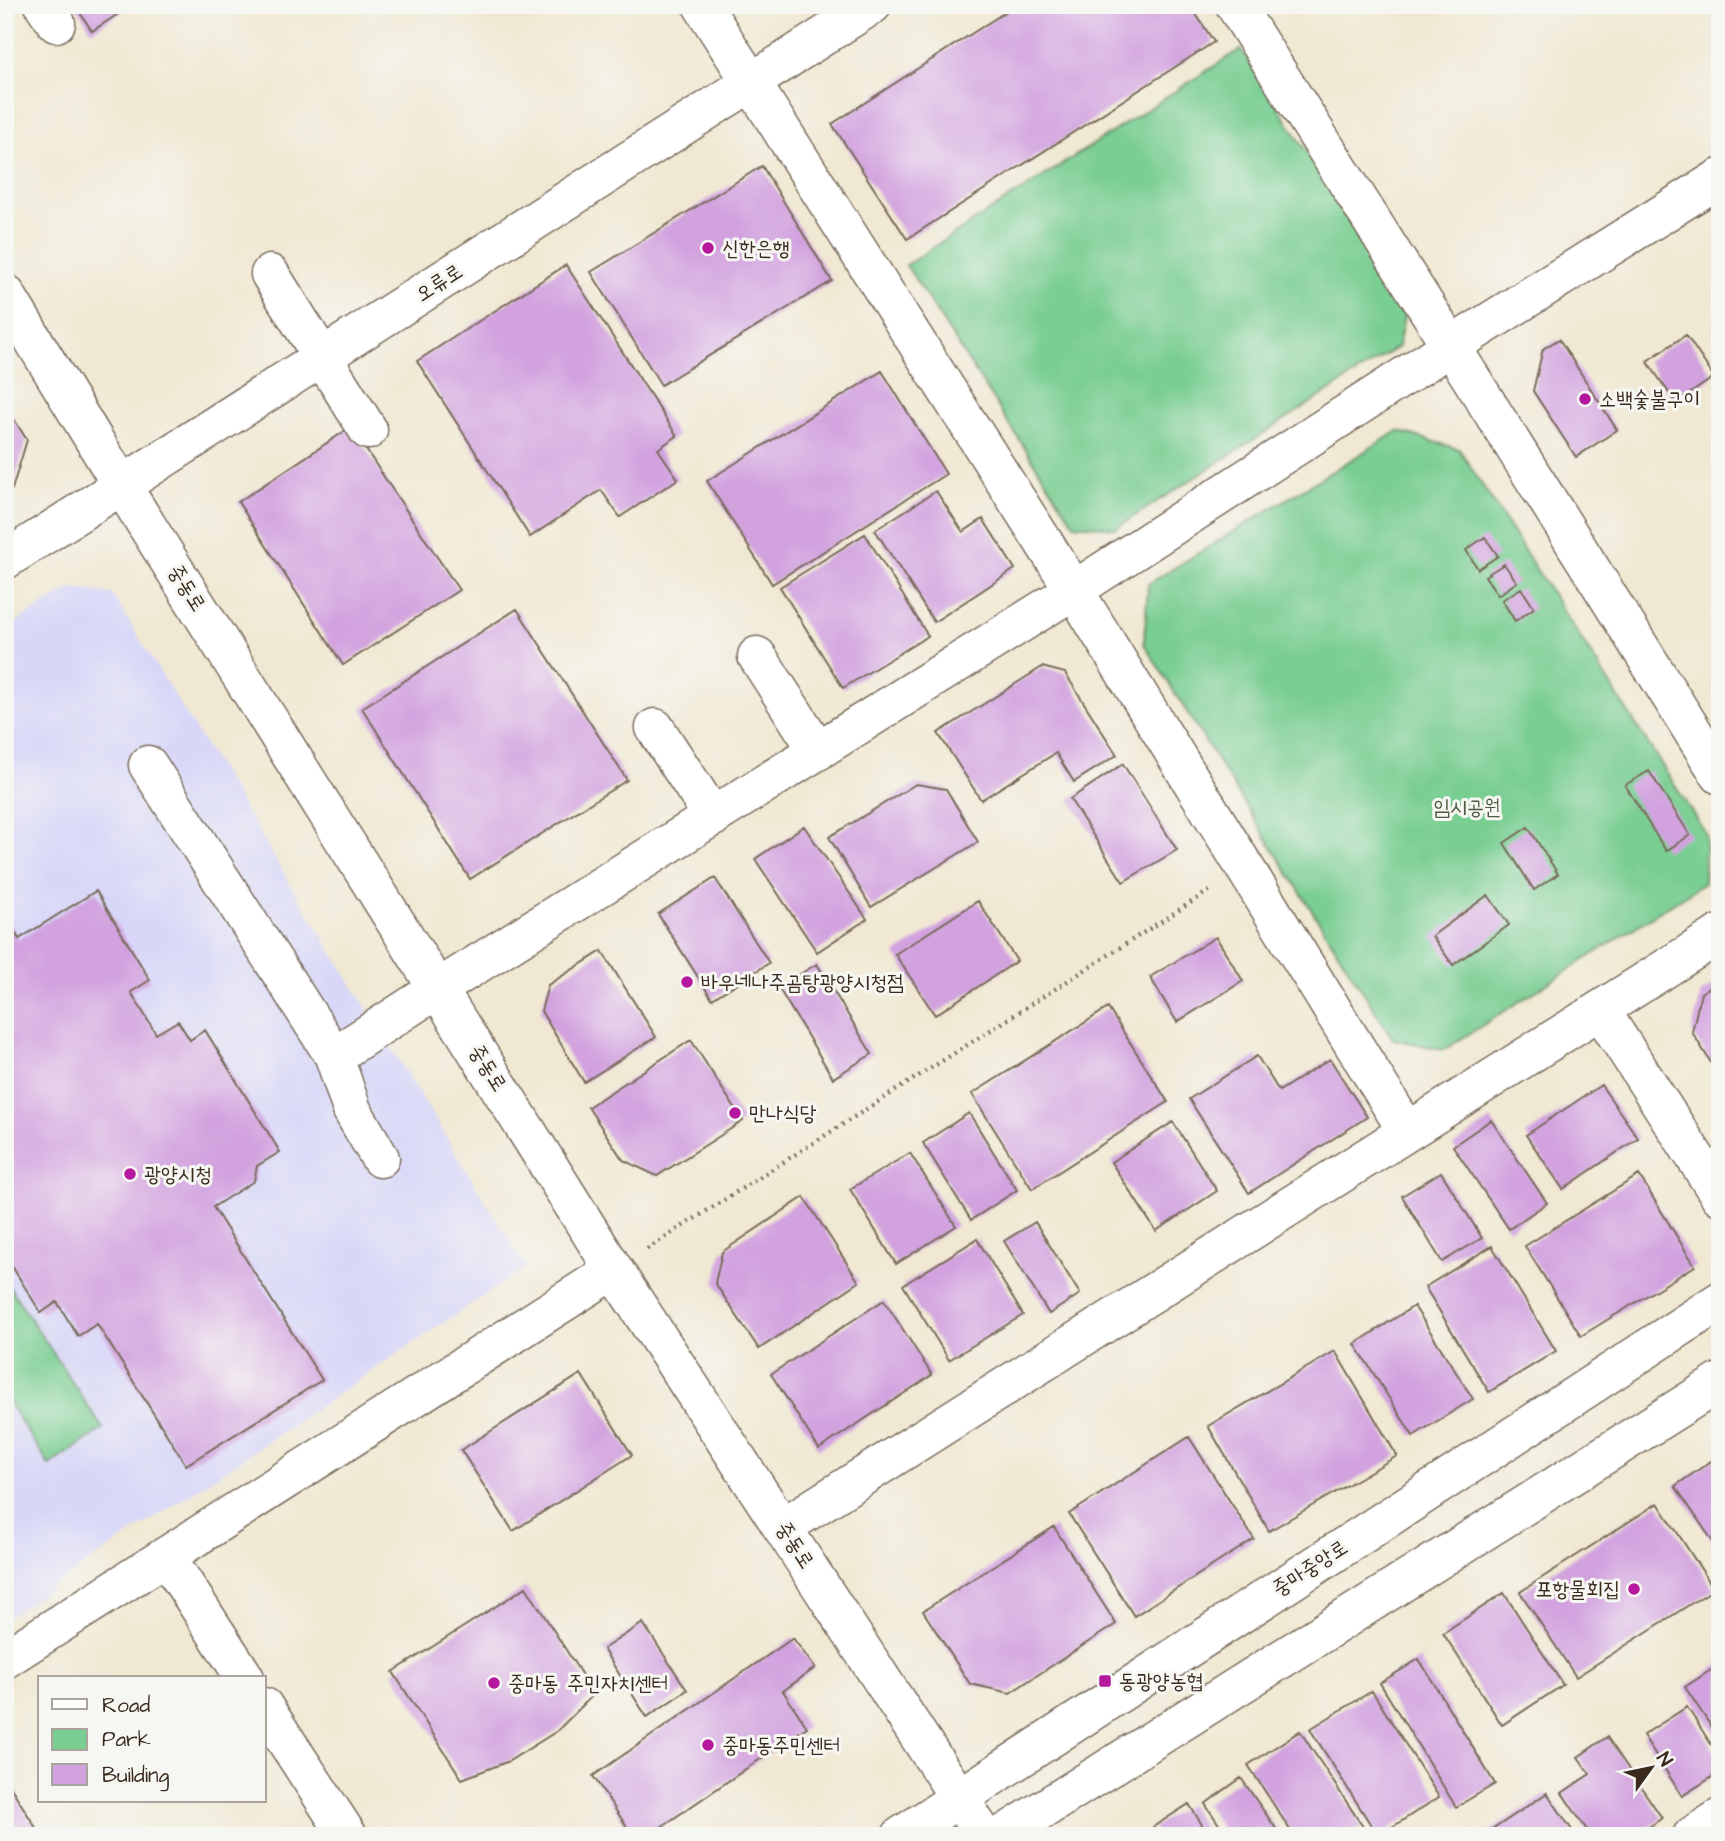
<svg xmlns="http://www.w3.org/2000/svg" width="1725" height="1841" font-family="'Architects Daughter','Poor Story',sans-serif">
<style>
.built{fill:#d8d7f8}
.green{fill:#79ce92;stroke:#5a7c58;stroke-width:2}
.building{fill:#d2a2df}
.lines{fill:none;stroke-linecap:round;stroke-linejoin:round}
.minor-casing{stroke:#7a6c5d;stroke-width:41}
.major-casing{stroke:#7a6c5d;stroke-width:41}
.path{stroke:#7a6c5d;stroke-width:4.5;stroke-dasharray:2 5;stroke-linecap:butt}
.minor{stroke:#fff;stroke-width:38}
.major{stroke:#fff;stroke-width:38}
.poi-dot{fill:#b5179e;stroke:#f6f6f2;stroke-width:2.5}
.labels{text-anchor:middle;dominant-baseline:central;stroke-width:6;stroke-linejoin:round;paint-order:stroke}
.poi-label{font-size:21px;fill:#3b2a1e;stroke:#f6f6f2;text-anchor:start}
.street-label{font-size:21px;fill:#3b2a1e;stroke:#f6f6f2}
.park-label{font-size:21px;fill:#4e5b41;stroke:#f6f6f2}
</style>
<rect width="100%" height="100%" fill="#f6f6f2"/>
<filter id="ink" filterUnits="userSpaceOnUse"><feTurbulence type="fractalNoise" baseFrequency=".0143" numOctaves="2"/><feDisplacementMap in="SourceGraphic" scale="14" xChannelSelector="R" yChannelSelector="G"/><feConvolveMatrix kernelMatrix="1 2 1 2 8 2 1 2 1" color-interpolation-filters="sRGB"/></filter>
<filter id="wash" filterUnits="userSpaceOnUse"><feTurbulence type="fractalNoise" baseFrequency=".00686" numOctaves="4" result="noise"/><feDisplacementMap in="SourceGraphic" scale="28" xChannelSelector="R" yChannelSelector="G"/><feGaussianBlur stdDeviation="1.57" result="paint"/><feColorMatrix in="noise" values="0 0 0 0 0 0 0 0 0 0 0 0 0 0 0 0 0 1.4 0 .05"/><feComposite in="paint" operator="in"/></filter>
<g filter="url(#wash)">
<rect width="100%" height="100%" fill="#f0e8d2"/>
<path class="built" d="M71,588L112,594L526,1267L5,1619V629Z"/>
<path class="green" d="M1241,49L1406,307L1398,347L1116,528L1074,524L906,265Z
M1398,431L1459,449L1706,834L1704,883L1444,1050L1393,1039L1144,644L1148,584Z
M5,1280L103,1429L49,1465L5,1397Z"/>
<g id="blocks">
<path class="building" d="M75,5H132L92,31Z
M1016,5H1190L1214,42L907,239L832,124Z
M762,166L832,281L661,385L591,272Z
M566,265L677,436L658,449L678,479L620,517L601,490L530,537L417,361Z
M1686,335L1714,377L1676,403L1647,361Z
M1559,339L1617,430L1576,457L1533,391L1543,349Z
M882,371L946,474L772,584L707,481Z
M5,405L27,440L12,489L5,493Z
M351,427L459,590L343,665L238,502Z
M936,491L963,532L983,519L1015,569L934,622L875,530Z
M865,534L928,636L843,688L780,587Z
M1485,537L1498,556L1478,569L1466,550Z
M1504,564L1517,582L1498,595L1485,576Z
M1521,588L1534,608L1515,621L1502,600Z
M517,609L627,780L470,879L362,708Z
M1042,667L1065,673L1117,755L1074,782L1056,753L981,800L938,733Z
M1123,764L1177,850L1123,882L1070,799Z
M1649,771L1690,835L1666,851L1625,785Z
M916,784L946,789L978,842L871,907L829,837Z
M804,826L867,919L817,952L755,859Z
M1528,827L1558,874L1534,890L1504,843Z
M715,878L769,963L712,999L658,914Z
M96,891L150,980L131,992L156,1034L178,1021L190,1040L205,1030L280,1152L257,1166L254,1181L213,1207L322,1380L186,1465L97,1324L78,1336L57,1302L41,1313L5,1255V916L19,939Z
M1488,895L1509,925L1453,965L1432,936Z
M978,901L1017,961L935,1015L895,954Z
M1216,937L1243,981L1177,1022L1150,977Z
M602,951L656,1037L584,1082L541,1011L548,985Z
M817,964L872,1054L833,1078L778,987Z
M1720,981V1077L1692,1032L1701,993Z
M1108,1008L1168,1102L1032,1189L972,1094Z
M691,1040L743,1121L657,1176L623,1160L588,1107Z
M1257,1056L1279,1091L1330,1059L1367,1117L1249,1193L1189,1099Z
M1601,1085L1638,1138L1563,1189L1526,1135Z
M969,1113L1017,1190L971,1220L923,1143Z
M1491,1120L1547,1203L1509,1229L1453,1146Z
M1173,1122L1217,1191L1156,1231L1111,1162Z
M910,1153L956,1226L896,1264L850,1189Z
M1441,1172L1482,1238L1442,1262L1402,1196Z
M1639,1175L1695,1266L1581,1336L1525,1246Z
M804,1197L859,1282L759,1349L715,1283L722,1252Z
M1035,1222L1080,1294L1049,1314L1004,1241Z
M977,1239L1023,1315L949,1360L903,1285Z
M1492,1246L1556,1351L1489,1392L1425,1287Z
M884,1300L932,1375L819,1449L771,1374Z
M1414,1306L1473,1399L1413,1436L1355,1344Z
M1335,1351L1397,1456L1269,1531L1208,1426Z
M581,1374L632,1455L513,1531L461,1450Z
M1189,1437L1254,1539L1134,1616L1069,1514Z
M1720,1455V1552L1675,1486Z
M1658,1503L1714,1589L1576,1677L1520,1592Z
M1054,1527L1116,1624L1010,1693L970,1684L923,1611Z
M526,1587L594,1694L557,1731L509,1761L462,1779L393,1672Z
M1504,1593L1563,1685L1502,1725L1443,1633Z
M643,1623L687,1690L647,1717L603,1649Z
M793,1638L815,1668L783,1691L807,1727L648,1836H633L593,1776Z
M1419,1659L1495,1784L1456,1807L1380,1683Z
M1720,1664V1740L1685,1687Z
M1372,1691L1439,1797L1378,1836L1310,1729Z
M1687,1707L1720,1758V1772L1682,1796L1643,1735Z
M1300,1731L1363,1827L1350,1836H1294L1248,1765Z
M1607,1737L1662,1818L1636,1836H1591L1562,1793L1590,1774L1578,1757Z
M5,1778L41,1836H5Z
M1241,1778L1281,1836H1227L1205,1804Z
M1547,1793L1576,1836H1483Z
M1189,1804L1209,1836H1159L1153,1827Z"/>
</g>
</g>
<g filter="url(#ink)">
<use href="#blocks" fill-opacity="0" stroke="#7a6c5d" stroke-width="2"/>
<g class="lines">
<g class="minor-casing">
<path id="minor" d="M44,5L56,23
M702,5L1074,590L1407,1131
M1235,5L1451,346L1720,775
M270,274L368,430
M5,293L122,486L614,1270L984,1836
M5,560L872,5
M757,656L818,751
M655,728L713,817
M148,765L334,1056
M1601,1011L1720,1196
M380,1158L352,1110L334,1056L439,988L1074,590L1451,346L1720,178
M783,1527L1720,934
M166,1556L245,1678
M5,1659L614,1270
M264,1707L348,1836
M1692,1836L1720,1818"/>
</g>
<g class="major-casing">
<path id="major" d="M901,1836L1720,1301
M1001,1836L1720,1382"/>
</g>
<path class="path" d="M647,1249L1212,889"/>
<use href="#minor" class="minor"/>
<use href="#major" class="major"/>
</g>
</g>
<g class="poi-dot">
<circle cx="708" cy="248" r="7"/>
<circle cx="1585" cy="399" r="7"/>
<circle cx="687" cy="982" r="7"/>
<circle cx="735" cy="1113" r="7"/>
<circle cx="130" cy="1174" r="7"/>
<circle cx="1634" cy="1589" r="7"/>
<rect x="1098" y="1674" width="14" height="14" rx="3.5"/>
<circle cx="494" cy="1683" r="7"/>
<circle cx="708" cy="1745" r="7"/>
</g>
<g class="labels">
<g class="poi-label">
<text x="722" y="248">신한은행</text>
<text x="1599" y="399">소백숯불구이</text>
<text x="701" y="982">바우네나주곰탕광양시청점</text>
<text x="749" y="1113">만나식당</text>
<text x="144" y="1174">광양시청</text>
<text x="1620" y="1589" text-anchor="end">포항물회집</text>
<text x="1119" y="1681">동광양농협</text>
<text x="508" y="1683">중마동 주민자치센터</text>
<text x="722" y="1745">중마동주민센터</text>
</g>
<g class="street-label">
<text transform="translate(439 283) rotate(-33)">오류로</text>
<text transform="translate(187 588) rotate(58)">중동로</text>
<text transform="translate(488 1068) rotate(58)">중동로</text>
<text transform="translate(795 1545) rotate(57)">중동로</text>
<text transform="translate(1310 1568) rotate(-33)">중마중앙로</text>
</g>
<g class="park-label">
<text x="1467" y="807">임시공원</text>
</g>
</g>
<rect width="1725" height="1841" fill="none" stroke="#f6f6f2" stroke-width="28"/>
<rect x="38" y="1676" width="228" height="126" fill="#f6f6f2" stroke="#aba49d" stroke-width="2"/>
<rect x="52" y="1699" width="35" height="10" fill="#ffffff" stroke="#aba49d" stroke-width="2"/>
<text x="102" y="1712" font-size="21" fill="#3b2a1e">Road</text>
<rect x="52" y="1729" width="35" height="21" fill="#79ce92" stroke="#aba49d" stroke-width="2"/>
<text x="102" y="1746" font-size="21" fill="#3b2a1e">Park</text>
<rect x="52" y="1764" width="35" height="21" fill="#d2a2df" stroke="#aba49d" stroke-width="2"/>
<text x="102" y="1782" font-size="21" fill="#3b2a1e">Building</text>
<g transform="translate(1651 1768) rotate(57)" stroke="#f6f6f2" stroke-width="5" paint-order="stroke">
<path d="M0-5L12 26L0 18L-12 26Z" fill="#3b2a1e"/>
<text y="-10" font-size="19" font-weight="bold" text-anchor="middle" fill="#3b2a1e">N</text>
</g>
</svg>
